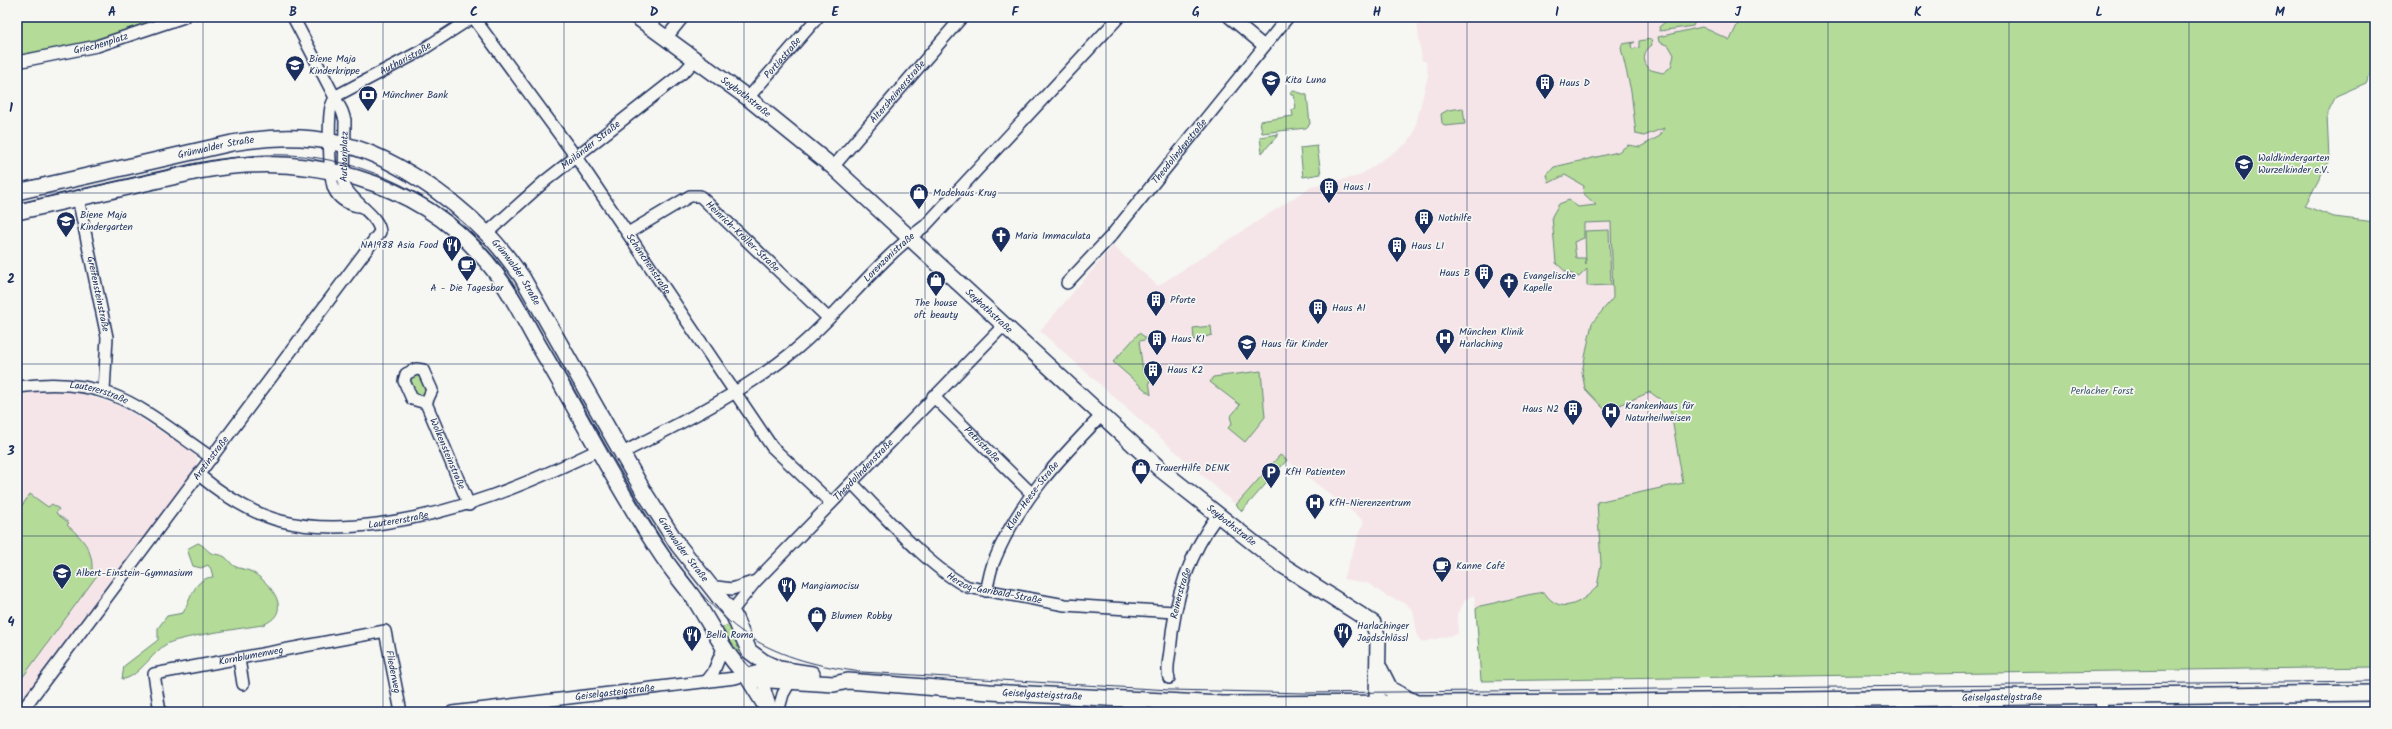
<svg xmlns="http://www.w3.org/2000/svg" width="2392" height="729" font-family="Kalam,sans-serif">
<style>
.built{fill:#f5e5e8}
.green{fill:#b4db97;stroke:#68857a}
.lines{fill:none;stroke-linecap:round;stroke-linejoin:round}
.street-casing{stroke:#1b2f5e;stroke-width:14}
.secondary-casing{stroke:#1b2f5e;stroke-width:18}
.street{stroke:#f6f6f2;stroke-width:11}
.secondary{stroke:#f6f6f2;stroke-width:15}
.tram{stroke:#1b2f5e;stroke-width:1}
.grid{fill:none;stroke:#1b2f5e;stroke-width:1;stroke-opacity:0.55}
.labels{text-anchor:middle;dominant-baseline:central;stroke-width:3.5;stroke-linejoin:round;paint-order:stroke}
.street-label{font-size:10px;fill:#1b2f5e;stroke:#f6f6f2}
.poi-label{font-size:10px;fill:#1b2f5e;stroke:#f6f6f2;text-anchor:start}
.park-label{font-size:10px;fill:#415a6c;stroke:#f6f6f2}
.neatline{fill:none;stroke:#1b2f5e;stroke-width:1.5}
.grid-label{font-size:13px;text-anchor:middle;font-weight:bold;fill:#1b2f5e}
</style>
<rect width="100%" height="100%" fill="#f6f6f2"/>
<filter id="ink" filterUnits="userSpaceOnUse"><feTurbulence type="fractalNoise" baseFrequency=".025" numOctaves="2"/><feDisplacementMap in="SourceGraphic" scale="8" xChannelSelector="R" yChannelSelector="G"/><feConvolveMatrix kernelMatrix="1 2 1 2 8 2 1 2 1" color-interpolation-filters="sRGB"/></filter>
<g filter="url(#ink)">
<path class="built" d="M1416,17H1782L1854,630L1479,648L1474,595L1466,599L1457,614L1458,634L1421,642L1418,638L1413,610L1405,603L1386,596L1368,583L1343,579L1364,521L1280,455L1236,505L1040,331L1113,246L1158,286L1312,186L1359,176L1406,144L1414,133L1428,75L1426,61H1422Z
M51,390L72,391L121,406L193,452L197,458V465L196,471L17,710V395Z"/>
<path class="green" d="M17,17H171L100,40L17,57Z
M1671,17H1697L1693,26L1660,31L1659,27Z
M1741,17H2375V63L2366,83L2336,96L2327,114L2329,160L2305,206L2334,217L2375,222V667L1481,681L1476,609L1480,606C1502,602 1522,595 1544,592C1560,616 1580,604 1597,587L1601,564L1597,502L1683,483L1670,407L1650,392L1606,411L1585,389L1582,372L1592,323L1613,298L1611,222L1584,223V238L1574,242L1576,258H1585L1586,264L1585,231L1609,230L1611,285L1587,286V269L1579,277L1565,271L1556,263L1552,216L1559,204L1569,200L1578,207L1596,205L1583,193L1584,186L1565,175L1549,183L1547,175L1554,167L1618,152L1628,145L1640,147L1660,136L1664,128L1644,136L1636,134L1631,91L1621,48L1622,44L1635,42L1631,44L1632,49L1639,48V41L1651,39L1652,45C1642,52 1642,63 1651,70L1663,73L1671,67L1674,55L1669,46L1659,42L1658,37L1702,27L1730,40Z
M1294,91L1307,95L1310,124L1306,128L1262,133L1260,121L1293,116L1292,110L1296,109L1294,95H1291L1290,92Z
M1463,108L1465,124L1445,126L1442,123L1441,114L1448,110Z
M1279,134L1262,153L1260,137Z
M1317,146L1321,174L1303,177L1300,148Z
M1211,326L1212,335L1194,340L1193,328Z
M1139,333L1145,337V340L1139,341L1143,371L1155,370L1156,380L1149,381L1151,395L1113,362Z
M1261,371L1265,417L1245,442L1228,428L1232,423L1230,417L1240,405L1210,382L1213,377Z
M415,374L420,375L427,390L424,397L416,396L410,378Z
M1280,455L1287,460L1242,511L1236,505Z
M30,494L48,507L52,504L59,509L56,513L69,523L67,525C82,538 93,549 92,570L98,574L17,685V513Z
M198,543C204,545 206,550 211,553C215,555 221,554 225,557C229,560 231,564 234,566C239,569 247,569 252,572C271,583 295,613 262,625C245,628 175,637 165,645C153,653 135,680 122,679L124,666L158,640V628L167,616L183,613C191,599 194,578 213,577L211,569L208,565L201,568L193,566L187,549Z
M730,625L742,651L737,655L718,626L722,627Z"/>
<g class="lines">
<g class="street-casing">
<g id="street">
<path id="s1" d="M473,17L576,157L772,447L831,503"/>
<path d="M1229,17L1264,46"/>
<path d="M666,38L683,17"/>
<path id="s2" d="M17,62L97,46L184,17"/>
<path id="s3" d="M336,96L419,52L473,17"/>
<path d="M336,96C334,100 332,103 331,107C328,120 329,178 334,189C339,200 348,204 358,206"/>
<path id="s4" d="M748,98L818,17"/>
<path id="s5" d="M833,167L962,17"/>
<path id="s6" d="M78,198L107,337L104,391"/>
<path id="s7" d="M487,233L545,181L685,71L696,59"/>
<path id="s8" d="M628,233L690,196H700L828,318"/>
<path id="s9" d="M1067,283L1111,236L1288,17"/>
<path id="s10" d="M17,387C110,374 141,409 212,458"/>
<path id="s11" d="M933,396L1031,493"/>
<path id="s12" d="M426,403L412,399L404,381L406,374L416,369L423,370L432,390L426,403L469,505"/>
<path id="s13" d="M622,453C681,423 742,393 794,351C841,313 875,262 925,226L1119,17"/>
<path id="s14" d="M199,475C223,495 250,513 281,521C312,529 346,528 377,524C459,513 525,485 598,450"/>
<path id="s15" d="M852,483C883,514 929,568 968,587L1065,605L1174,612"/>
<path id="s16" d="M709,586L732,589L756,581L1005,324"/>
<path id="s17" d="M986,591C989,581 990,569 995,559C1018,502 1060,458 1102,415"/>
<path d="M731,612L755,582"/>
<path d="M239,659L243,684"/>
<path d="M760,674L772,712"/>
<path d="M744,675L767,712"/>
<path id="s18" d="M1169,678C1166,671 1169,659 1170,651C1174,602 1188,555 1217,516"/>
<path d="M706,682L713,673L724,646"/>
<path d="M2101,696L2102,712"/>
<path id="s19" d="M21,712L380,232C379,215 352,203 344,185L345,120L342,111L293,17"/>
<path id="s20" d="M160,712L154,674L385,631L401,712"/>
<path id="s21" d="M452,712L735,678L759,671L779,669"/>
<path d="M778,712L783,694L790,682"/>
<path d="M1159,712L1161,702"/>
</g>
</g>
<g class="secondary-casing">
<g id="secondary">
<path id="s22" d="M637,17L748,98L833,167L1160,469L1279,563L1373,623L1378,638L1377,704"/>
<path id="s23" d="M17,192L232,143C267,137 302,135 337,143C388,153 450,196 486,233C500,246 511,262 522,277L644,492L678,545L734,616L749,651L764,662L779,669L812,674"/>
<path id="s24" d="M17,212L199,171C304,151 417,178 488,263C509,288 523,318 539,346C554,371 568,396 582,421C607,465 631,509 659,551C669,567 682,582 693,597C707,617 732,669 752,679L834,684L848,681L989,692L1222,704L1618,702L2375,693"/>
<path d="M1380,669L1390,689L1414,702"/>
</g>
</g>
<use href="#street" class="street"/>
<use href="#secondary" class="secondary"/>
<path class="tram" d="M17,204C63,194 110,183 156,173C205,162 252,151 303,156C381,164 455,206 502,269C525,300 542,335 561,368C593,425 624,484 660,539C685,575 711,611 748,636C783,658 821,667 862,672L1170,690L1306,693L2375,681"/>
</g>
</g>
<path class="grid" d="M203,17V712M383,17V712M564,17V712M744,17V712M925,17V712M1106,17V712M1286,17V712M1467,17V712M1648,17V712M1828,17V712M2009,17V712M2189,17V712M17,193H2375M17,364H2375M17,536H2375"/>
<defs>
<g id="school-pin" transform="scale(1)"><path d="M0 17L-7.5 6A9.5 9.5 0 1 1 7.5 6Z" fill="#1b2f5e" stroke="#f6f6f2"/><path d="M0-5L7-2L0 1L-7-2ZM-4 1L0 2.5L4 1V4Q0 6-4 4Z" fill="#fff"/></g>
<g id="building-pin" transform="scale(1)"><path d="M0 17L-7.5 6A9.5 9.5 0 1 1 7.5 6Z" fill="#1b2f5e" stroke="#f6f6f2"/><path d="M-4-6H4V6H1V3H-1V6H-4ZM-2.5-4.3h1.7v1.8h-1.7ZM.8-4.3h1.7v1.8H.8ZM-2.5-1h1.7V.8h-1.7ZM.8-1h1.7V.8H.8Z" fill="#fff"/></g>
<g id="bank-pin" transform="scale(1)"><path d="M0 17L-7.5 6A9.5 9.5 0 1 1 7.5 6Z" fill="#1b2f5e" stroke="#f6f6f2"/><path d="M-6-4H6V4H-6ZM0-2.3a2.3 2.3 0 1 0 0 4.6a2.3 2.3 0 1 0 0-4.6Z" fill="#fff"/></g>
<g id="shop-pin" transform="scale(1)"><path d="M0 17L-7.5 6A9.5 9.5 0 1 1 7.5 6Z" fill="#1b2f5e" stroke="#f6f6f2"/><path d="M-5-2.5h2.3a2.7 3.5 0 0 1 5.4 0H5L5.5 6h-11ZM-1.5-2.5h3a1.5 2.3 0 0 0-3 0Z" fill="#fff"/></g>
<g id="church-pin" transform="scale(1)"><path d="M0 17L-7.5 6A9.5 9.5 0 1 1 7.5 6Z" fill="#1b2f5e" stroke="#f6f6f2"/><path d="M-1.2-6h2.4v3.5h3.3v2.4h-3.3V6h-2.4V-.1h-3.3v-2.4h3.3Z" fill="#fff"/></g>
<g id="restaurant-pin" transform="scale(1)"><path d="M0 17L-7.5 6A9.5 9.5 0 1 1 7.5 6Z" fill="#1b2f5e" stroke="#f6f6f2"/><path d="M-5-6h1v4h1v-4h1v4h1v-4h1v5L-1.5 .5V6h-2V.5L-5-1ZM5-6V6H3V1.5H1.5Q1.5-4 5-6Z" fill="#fff"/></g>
<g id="cafe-pin" transform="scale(1)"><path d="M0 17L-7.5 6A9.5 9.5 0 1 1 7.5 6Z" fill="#1b2f5e" stroke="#f6f6f2"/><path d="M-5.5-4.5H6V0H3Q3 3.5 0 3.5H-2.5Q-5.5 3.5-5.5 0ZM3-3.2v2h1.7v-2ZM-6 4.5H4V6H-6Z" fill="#fff"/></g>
<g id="hospital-pin" transform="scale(1)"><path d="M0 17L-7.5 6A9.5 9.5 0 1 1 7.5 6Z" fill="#1b2f5e" stroke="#f6f6f2"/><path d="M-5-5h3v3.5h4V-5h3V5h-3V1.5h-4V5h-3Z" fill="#fff"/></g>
<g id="parking-pin" transform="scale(1)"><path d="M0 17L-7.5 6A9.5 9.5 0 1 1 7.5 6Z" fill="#1b2f5e" stroke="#f6f6f2"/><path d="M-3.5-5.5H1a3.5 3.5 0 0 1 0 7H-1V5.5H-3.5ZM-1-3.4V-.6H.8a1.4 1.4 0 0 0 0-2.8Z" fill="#fff"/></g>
</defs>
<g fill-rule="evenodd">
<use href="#school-pin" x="295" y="65"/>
<use href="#school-pin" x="1271" y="80"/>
<use href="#building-pin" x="1545" y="83"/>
<use href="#bank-pin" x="368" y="95"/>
<use href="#school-pin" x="2244" y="164"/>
<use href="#building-pin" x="1329" y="187"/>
<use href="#shop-pin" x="919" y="193"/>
<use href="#building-pin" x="1424" y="218"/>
<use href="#school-pin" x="66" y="221"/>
<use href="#church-pin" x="1001" y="236"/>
<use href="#restaurant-pin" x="452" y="245"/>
<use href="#building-pin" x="1397" y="246"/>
<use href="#cafe-pin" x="467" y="265"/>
<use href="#building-pin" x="1484" y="273"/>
<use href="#shop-pin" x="936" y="280"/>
<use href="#church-pin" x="1509" y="282"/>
<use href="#building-pin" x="1156" y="300"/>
<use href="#building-pin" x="1318" y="308"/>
<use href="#hospital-pin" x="1445" y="338"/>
<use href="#building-pin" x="1157" y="339"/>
<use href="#school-pin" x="1247" y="344"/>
<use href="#building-pin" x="1153" y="370"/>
<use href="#building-pin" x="1573" y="409"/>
<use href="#hospital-pin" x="1611" y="412"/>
<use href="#shop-pin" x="1141" y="468"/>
<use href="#parking-pin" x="1271" y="472"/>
<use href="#hospital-pin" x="1315" y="503"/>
<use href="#cafe-pin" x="1442" y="566"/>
<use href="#school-pin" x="62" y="573"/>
<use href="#restaurant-pin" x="787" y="586"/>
<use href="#shop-pin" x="817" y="616"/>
<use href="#restaurant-pin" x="1343" y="632"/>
<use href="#restaurant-pin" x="692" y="635"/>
</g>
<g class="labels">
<g class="street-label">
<text stroke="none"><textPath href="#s2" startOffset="86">Griechenplatz</textPath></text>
<text stroke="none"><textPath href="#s4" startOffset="53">Portiastraße</textPath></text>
<text stroke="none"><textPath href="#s3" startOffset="79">Autharistraße</textPath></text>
<text stroke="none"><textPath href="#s5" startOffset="99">Altersheimerstraße</textPath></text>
<text stroke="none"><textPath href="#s22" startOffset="135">Seybothstraße</textPath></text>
<text stroke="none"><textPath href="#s7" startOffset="136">Mailänder Straße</textPath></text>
<text stroke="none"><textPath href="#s23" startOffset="204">Grünwalder Straße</textPath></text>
<text stroke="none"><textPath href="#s9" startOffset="173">Theodolindenstraße</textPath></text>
<text stroke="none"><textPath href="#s19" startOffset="688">Authariplatz</textPath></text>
<text stroke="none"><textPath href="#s8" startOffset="141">Heinrich-Kröller-Straße</textPath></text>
<text stroke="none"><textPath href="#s13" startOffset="334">Lorenzonistraße</textPath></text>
<text stroke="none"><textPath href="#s1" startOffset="303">Schönchenstraße</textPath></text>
<text stroke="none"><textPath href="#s23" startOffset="552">Grünwalder Straße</textPath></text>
<text stroke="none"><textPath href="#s6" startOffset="98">Greifensteinstraße</textPath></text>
<text stroke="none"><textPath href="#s22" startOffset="459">Seybothstraße</textPath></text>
<text stroke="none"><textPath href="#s10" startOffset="83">Lautererstraße</textPath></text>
<text stroke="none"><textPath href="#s11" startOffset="69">Petristraße</textPath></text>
<text stroke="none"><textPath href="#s12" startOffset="151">Wolkensteinstraße</textPath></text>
<text stroke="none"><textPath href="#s19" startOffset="317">Aretinstraße</textPath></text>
<text stroke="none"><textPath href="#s16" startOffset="203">Theodolindenstraße</textPath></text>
<text stroke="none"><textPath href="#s17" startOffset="107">Klara-Heese-Straße</textPath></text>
<text stroke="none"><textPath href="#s14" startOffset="213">Lautererstraße</textPath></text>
<text stroke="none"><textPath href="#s22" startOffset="783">Seybothstraße</textPath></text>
<text stroke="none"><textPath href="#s23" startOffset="876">Grünwalder Straße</textPath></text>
<text stroke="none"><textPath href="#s15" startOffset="182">Herzog-Garibald-Straße</textPath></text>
<text stroke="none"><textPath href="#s18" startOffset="86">Reinerstraße</textPath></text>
<text stroke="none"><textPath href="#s20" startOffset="137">Kornblumenweg</textPath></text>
<text stroke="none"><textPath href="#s20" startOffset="315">Fliederweg</textPath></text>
<text stroke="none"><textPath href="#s21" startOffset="164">Geiselgasteigstraße</textPath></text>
<text stroke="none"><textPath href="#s24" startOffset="1290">Geiselgasteigstraße</textPath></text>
<text stroke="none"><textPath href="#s24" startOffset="2250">Geiselgasteigstraße</textPath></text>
</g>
<g class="poi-label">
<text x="309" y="59">Biene Maja<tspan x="309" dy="12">Kinderkrippe</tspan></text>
<text x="1285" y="80">Kita Luna</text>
<text x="1559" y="83">Haus D</text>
<text x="382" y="95">Münchner Bank</text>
<text x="2258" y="158">Waldkindergarten<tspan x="2258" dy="12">Wurzelkinder e.V.</tspan></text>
<text x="1343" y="187">Haus I</text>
<text x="933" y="193">Modehaus Krug</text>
<text x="80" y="215">Biene Maja<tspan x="80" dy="12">Kindergarten</tspan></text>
<text x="1438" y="218">Nothilfe</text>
<text x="1015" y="236">Maria Immaculata</text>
<text x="438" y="245" text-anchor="end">NA1988 Asia Food</text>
<text x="1411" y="246">Haus L1</text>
<text x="1470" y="273" text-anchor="end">Haus B</text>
<text x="1523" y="276">Evangelische<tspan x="1523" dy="12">Kapelle</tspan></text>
<text x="467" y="288" text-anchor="middle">A - Die Tagesbar</text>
<text x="1170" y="300">Pforte</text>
<text x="936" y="303" text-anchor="middle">The house<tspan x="936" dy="12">oft beauty</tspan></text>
<text x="1332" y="308">Haus A1</text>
<text x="1459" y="332">München Klinik<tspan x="1459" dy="12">Harlaching</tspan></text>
<text x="1171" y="339">Haus K1</text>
<text x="1261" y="344">Haus für Kinder</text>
<text x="1167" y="370">Haus K2</text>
<text x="1625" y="406">Krankenhaus für<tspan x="1625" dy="12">Naturheilweisen</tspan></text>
<text x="1559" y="409" text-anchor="end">Haus N2</text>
<text x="1155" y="468">TrauerHilfe DENK</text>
<text x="1285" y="472">KfH Patienten</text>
<text x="1329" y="503">KfH-Nierenzentrum</text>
<text x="1456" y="566">Kanne Café</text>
<text x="76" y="573">Albert-Einstein-Gymnasium</text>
<text x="801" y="586">Mangiamocisu</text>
<text x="831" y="616">Blumen Robby</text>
<text x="1357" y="626">Harlachinger<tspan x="1357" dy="12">Jagdschlössl</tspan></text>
<text x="706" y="635">Bella Roma</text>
</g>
<g class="park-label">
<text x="2102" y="391">Perlacher Forst</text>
</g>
</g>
<rect width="2392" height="729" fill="none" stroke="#f6f6f2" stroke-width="44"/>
<rect x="22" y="22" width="2348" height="685" class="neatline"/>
<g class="grid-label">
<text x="112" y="16">A</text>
<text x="293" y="16">B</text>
<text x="474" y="16">C</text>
<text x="654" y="16">D</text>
<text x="835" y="16">E</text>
<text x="1015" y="16">F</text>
<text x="1196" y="16">G</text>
<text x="1377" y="16">H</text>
<text x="1557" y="16">I</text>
<text x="1738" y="16">J</text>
<text x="1918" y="16">K</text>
<text x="2099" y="16">L</text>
<text x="2280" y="16">M</text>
<text x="11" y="112">1</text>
<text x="11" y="283">2</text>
<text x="11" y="455">3</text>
<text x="11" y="626">4</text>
</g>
</svg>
